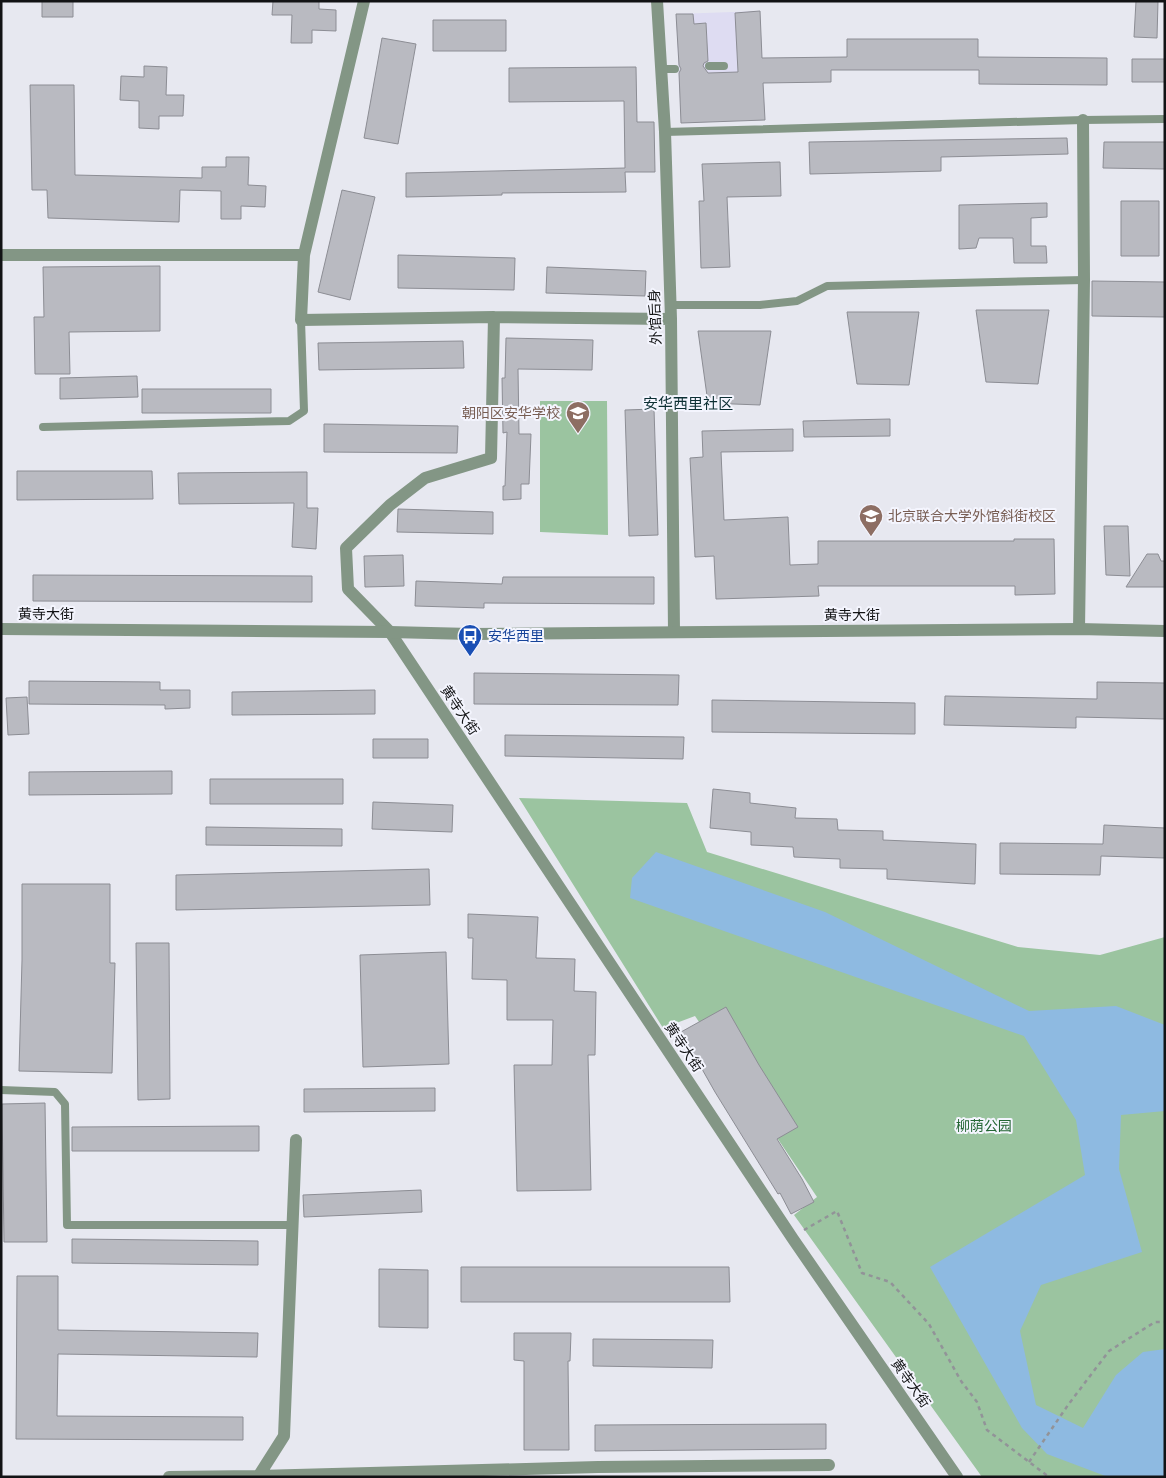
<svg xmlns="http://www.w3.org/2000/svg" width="1166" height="1478" font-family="'PT Sans Narrow','Noto Sans SC',sans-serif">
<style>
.commercial{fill:#dedcf2}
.green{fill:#9bc4a0}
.water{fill:#8ebae1}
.building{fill:#b9bac1;stroke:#8c8d94}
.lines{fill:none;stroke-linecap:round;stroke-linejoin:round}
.path{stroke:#929398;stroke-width:2.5;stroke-dasharray:4 4;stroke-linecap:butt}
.service{stroke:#839685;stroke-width:8}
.minor{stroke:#839685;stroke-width:12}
.tertiary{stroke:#839685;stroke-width:12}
.labels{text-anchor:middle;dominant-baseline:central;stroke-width:4;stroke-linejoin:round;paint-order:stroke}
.street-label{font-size:14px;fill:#121315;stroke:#f4f5fe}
.education-label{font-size:14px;fill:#785e54;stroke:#f4f5fe;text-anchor:end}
.transit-label{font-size:14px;fill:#164399;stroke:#f4f5fe;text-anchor:start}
.park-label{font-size:14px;fill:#246634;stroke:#f4f5fe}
.neighbourhood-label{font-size:15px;fill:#0c2f33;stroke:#f4f5fe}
</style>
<rect width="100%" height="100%" fill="#e7e8f0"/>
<path class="commercial" d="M760,11L765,120L681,123L676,14Z"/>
<path class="green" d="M540,401H607L608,535L540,532Z
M519,798L687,803L707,852L1018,947L1100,955L1165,937V1477H982L794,1215L817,1197L695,1016L663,1028Z"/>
<path class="water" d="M656,852L825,912L1029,1011L1116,1006L1165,1025V1111L1121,1115L1119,1169L1142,1252L1041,1285L1020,1331L1036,1405L1083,1428L1116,1375L1143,1352L1165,1349V1477H1108L1047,1454L1022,1428L930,1267L1085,1175L1076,1120L1024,1036L630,898L632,878Z"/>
<path class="building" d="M42,1H73V17H42Z
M273,1H319V9L336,10V31L312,30V43H291L292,15H272Z
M1136,1H1158L1157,38L1134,37Z
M760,11L762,58L847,57V39H978V57L1107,58V85L979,84V70H831V82L763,83L765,120L681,123L679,73L681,69L679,65L676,14H693L694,24L706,23L708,61L704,63L703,66L708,73L738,72L735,13Z
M433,20H506V51H433Z
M382,38L416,44L398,144L364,138Z
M1132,59H1165V82H1132Z
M144,66L167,67L166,95H184L183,116H159V129L139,128V101L120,100L121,76L144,77Z
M636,67L637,122H654L655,172H625L626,192L502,193V195L406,197V173L625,168L624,101L509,102V68Z
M30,85H74L75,175L202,178V167H226V157H249L248,185L266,186L265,207L241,206V219H221V191L180,190L179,222L48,218L47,190H32Z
M1067,138L1068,154L941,157V171L810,174L809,142Z
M1104,142H1165V169L1103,168Z
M780,162L781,196L727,197L730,267L701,268L699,201H704L702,164Z
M342,190L375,197L350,300L318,292Z
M1121,201H1159V256H1121Z
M1047,203V217L1031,218V246H1046L1047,263H1014L1013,238H979L976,248L959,249V205Z
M398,255L515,258L514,290L398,288Z
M160,266V331L69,332L70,374H35L34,317H44L43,267Z
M547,267L646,271L645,296L546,293Z
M1092,281L1165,282V317L1092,316Z
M976,310H1049L1038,384L986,382Z
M847,312H919L909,385L857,384Z
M698,331H771L760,405L708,403Z
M506,338L593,340L592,370L518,369L519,434H531L529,484H521V499L503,500V486H505L507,432L503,433L502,378H505Z
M463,341L464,368L319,370L318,343Z
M137,376L138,397L60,399V378Z
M142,389H271V413H142Z
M654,409L658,535L629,536L625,410Z
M890,419V436L804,437L803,421Z
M324,424L458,426L457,453L324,452Z
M793,429V451L721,452L724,520L788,517L790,565L818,564V541H1014V539H1054L1055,594L1015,595V586H818L819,596L716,599L714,556L695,557L690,458L703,457L702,431Z
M17,471H152L153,499L17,500Z
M307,472V508H318L316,549L292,547L294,503L179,504L178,473Z
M398,509L493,512V534L397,532Z
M1104,526H1128L1130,576L1106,575Z
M1147,554H1158L1161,561H1165V587H1126Z
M403,555L404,586L365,587L364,556Z
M33,575L312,576V602L33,601Z
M503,577H654V604L484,603V608L415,606L416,581L502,584Z
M474,673L679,675L678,705L474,704Z
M29,681L160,682V690H190V708L165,709V705L29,704Z
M1097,682L1165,683V719L1076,717V728L944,725L945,696L1097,699Z
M375,690V714L232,715V692Z
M27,697L29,734L8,735L6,698Z
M712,700L915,703V734L712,732Z
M505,735L684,737L683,759L505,756Z
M373,739H428V758H373Z
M172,771V794L29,795V772Z
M210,779H343V804H210Z
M713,789L750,793V803L796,808L795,818L837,819L838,830L883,831V840L976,844L975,884L887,879V869L840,868V859L794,857L793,847L751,845V832L710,828Z
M373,802L453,805L452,832L372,829Z
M1104,825L1165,828V858L1101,856L1100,875L1000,874V843L1103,844Z
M206,827L342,829V846L206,845Z
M429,869L430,905L176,910V875Z
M22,884H110V963H115L112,1073L19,1071L22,960Z
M468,914L538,917L536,958L575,959L574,991L596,992L595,1055H588L591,1190L517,1191L514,1065H552L553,1020H507V980L472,979L473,938H468Z
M136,943H169L170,1099L138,1100Z
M446,952L449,1064L363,1067L360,955Z
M726,1007L759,1065L798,1127L777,1139L802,1179L814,1202L791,1214L780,1193L778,1194L715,1092L681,1032Z
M435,1088V1111L304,1112V1089Z
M45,1103L47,1242H4L2,1104Z
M259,1126V1151H72V1127Z
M421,1190L422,1212L304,1217L303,1195Z
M72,1239L258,1241V1265L72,1263Z
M461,1267H729L730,1302H461Z
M379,1269L428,1270V1328L379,1327Z
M17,1276H58V1330L258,1333L257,1357L58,1354L57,1416L243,1417V1440L16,1439Z
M514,1333H571L570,1361H568L569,1450H524V1361L514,1360Z
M593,1339L713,1340L712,1368L593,1366Z
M826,1424V1449L595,1451V1425Z"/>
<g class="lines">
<path class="path" d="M804,1230L837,1211L862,1273L890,1282L929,1324L961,1381L977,1402L987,1430L1049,1477
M1029,1462L1068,1405L1109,1351L1155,1322H1165"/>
<path class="service" d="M709,66H724
M661,69H675
M665,132L1083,120L1165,119
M669,305H760L797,301L827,286L1084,280
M43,427L289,421L304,411L301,320
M1,1090L55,1092L65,1104L67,1225H292"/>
<path class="minor" d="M364,1L304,255L301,320L494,317L671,319
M657,1L665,132L671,319L674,631
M1,255H304
M494,317L491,458L425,478L390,505L346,548L348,589L390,632L793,1239L957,1477
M1079,629L1084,280L1083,120
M169,1477L258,1476L598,1467L829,1465
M258,1477L284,1436L296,1140"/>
<path class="tertiary" d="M1,629L390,632L471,634L1079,629L1165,631"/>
</g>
<defs>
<g id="school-pin" transform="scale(1.25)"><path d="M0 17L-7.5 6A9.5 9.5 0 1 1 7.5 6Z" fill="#8d6e63" stroke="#f4f5fe"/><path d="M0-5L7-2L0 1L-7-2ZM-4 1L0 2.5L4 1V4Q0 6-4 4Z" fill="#fff"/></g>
<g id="university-pin" transform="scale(1.25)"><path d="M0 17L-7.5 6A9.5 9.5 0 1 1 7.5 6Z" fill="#8d6e63" stroke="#f4f5fe"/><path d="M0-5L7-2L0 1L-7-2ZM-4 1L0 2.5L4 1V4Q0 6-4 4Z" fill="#fff"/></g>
<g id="bus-pin" transform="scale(1.25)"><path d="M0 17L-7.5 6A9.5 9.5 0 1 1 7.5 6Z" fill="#1a4fb4" stroke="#f4f5fe"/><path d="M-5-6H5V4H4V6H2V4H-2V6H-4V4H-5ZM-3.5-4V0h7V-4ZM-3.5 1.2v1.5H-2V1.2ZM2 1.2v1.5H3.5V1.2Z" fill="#fff"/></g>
</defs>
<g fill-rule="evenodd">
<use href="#school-pin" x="578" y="413"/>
<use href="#university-pin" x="871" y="516"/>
<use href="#bus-pin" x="470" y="636"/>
</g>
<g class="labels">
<g class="street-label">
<text transform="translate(655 317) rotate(-92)">外馆后身</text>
<text x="46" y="614">黄寺大街</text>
<text x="852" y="615">黄寺大街</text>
<text transform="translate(460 710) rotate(56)">黄寺大街</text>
<text transform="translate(684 1047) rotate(56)">黄寺大街</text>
<text transform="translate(911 1383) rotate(55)">黄寺大街</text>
</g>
<g class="education-label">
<text x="560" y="413">朝阳区安华学校</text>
<text x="888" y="516" text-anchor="start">北京联合大学外馆斜街校区</text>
</g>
<g class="transit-label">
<text x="488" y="636">安华西里</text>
</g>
<g class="park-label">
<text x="984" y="1126">柳荫公园</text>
</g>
<g class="neighbourhood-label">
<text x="688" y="403">安华西里社区</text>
</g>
</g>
<rect width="1166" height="1478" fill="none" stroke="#121315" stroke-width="5"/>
</svg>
